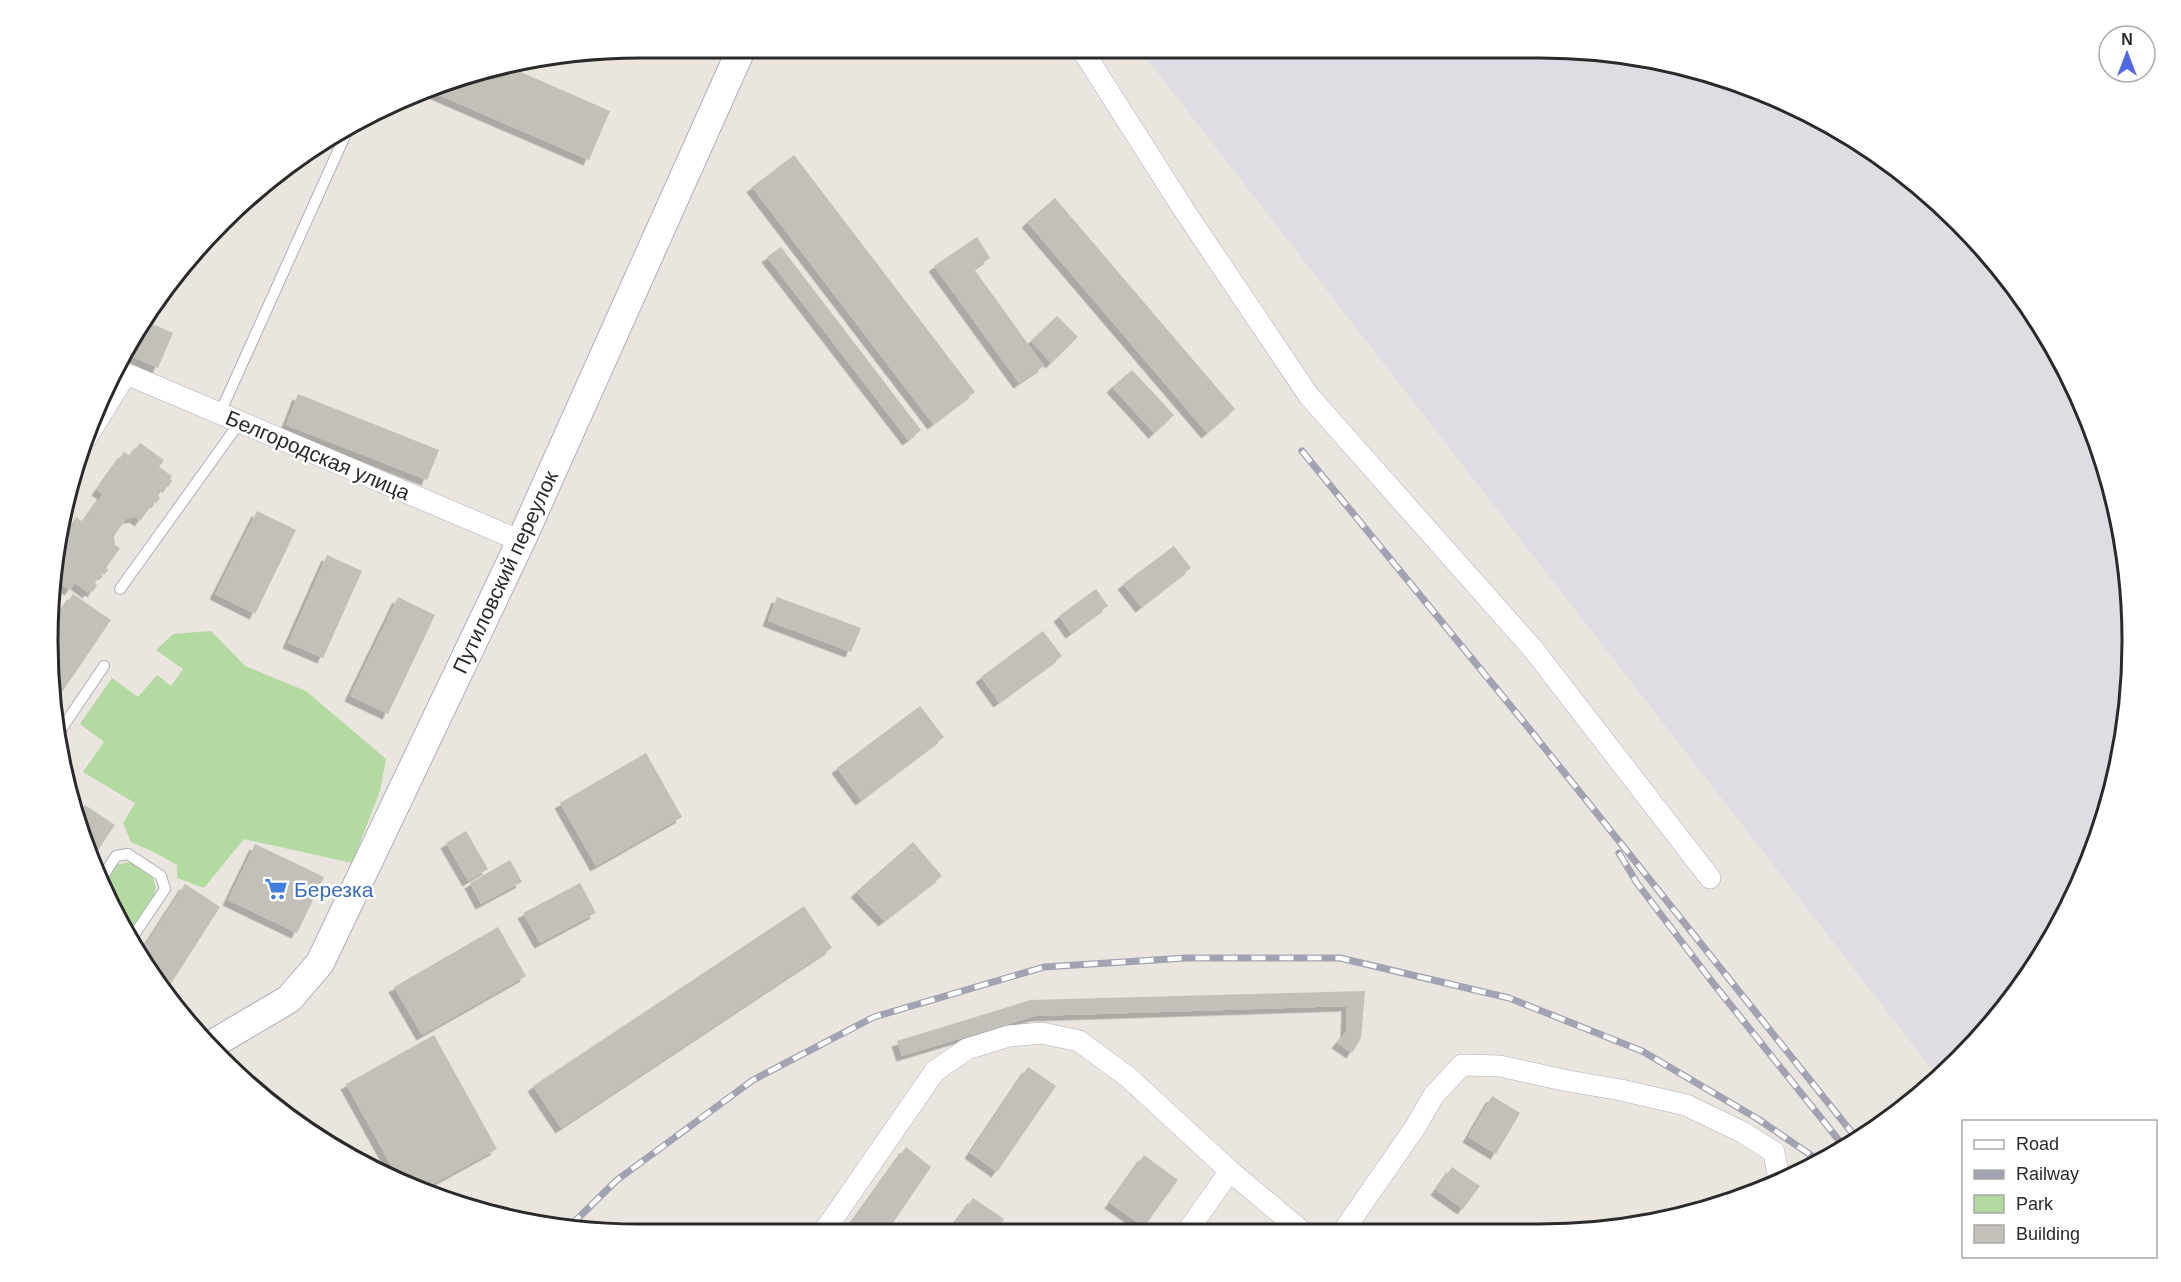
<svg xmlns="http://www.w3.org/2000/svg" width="2181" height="1282" font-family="Arial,sans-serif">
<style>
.industrial{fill:#dfdde4}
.green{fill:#b3daa1}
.building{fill:#c3bfb9;filter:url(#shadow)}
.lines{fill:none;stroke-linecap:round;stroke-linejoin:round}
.service-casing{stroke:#aeafb9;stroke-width:12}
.minor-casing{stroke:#aeafb9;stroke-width:22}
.secondary-casing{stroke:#aeafb9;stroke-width:30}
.service{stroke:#fff;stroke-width:10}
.minor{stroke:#fff;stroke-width:21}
.secondary{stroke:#fff;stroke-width:28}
.rail-casing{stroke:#a1a3b2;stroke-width:7}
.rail{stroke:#fff;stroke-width:4.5;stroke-dasharray:14;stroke-linecap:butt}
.labels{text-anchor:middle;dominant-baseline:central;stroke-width:5;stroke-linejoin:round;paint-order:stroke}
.street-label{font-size:21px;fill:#2a2a2a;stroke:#fff}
.shop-label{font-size:21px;fill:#366cbe;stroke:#fff;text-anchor:start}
.rim{fill:none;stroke:#2a2a2a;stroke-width:3}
</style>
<defs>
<filter id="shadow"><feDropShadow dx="-5.5" dy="5.5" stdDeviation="0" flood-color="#0004"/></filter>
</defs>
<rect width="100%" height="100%" fill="#eae5de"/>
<path class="industrial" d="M1579,49L1730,79L1869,148L1959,221L2033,311L2088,414L2122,525L2133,641L2122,756L2088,868L2033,970L1959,1061L1938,1077L1141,51Z"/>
<path class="green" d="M211,631L245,666L306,691L386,759L380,791L352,863L244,839L204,888L177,878V865L156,853L131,842L123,823L135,803L83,772L104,742L80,724L112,678L138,697L157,675L171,686L183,669L156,650L173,634Z
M130,862L152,875L156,888L154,895L127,936L103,884L116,865Z"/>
<path class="building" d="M507,66L610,111L589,160L434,93L438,85L451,79Z
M794,155L975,392L933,424L752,187Z
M1055,198L1235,409L1207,433L1027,222Z
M977,237L990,258L974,269L1044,366L1019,383L934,266Z
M781,247L921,430L908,440L767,257Z
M1057,316L1078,337L1051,363L1031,341Z
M143,320L173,333L158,368L124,353Z
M1132,370L1174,415L1154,433L1112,387Z
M298,394L439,450L427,480L286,425Z
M140,443L164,460L159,467L172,476L170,479L172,481L168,487L165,486L158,496L160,498L156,503L154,502L140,521L135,517L126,519L114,536L115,545L120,548L106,568L108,570L104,575L102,573L95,583L97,585L93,592L90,590L88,593L75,583L70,590L53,578L57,545L76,517L83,522L103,494L97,490L124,452L130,456Z
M257,511L296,530L255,614L215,594Z
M1174,546L1191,568L1141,607L1123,584Z
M327,555L362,571L323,658L288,643Z
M1096,589L1108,606L1071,633L1059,616Z
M73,594L111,620L54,704L49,679L51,626Z
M398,597L435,615L388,714L350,696Z
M777,597L861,628L851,652L768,621Z
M1043,631L1062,656L999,702L981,677Z
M920,706L944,737L861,800L837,768Z
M646,753L682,817L596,866L560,803Z
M85,805L115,825L92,859L80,832L77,818Z
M466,831L488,869L468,881L446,843Z
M913,842L942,876L884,921L856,892Z
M255,844L324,877L297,933L228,900Z
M510,860L522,882L481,904L470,883Z
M580,883L596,913L540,943L523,913Z
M185,884L220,907L165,993L139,955Z
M804,906L832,948L561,1128L533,1086Z
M498,927L526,976L422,1035L394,987Z
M1365,991L1361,1038L1352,1053L1337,1043L1346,1032L1347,1006L1035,1016L902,1056L897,1041L1031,1000Z
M434,1035L497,1149L424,1189L397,1176L346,1084Z
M1028,1067L1056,1086L997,1172L970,1153Z
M1492,1096L1520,1113L1496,1154L1468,1137Z
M906,1147L931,1167L886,1233H844Z
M1144,1155L1178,1180L1144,1227L1110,1203Z
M1452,1167L1480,1186L1463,1209L1436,1190Z
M973,1198L1004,1219L994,1233H948Z
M1096,1222L1110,1233H1087Z"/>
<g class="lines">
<g class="service-casing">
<path id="service" d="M220,413L348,129
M120,589L240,422
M60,731L104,666
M101,879L116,856L128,854L161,876L165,889L130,941"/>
</g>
<g class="minor-casing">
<path id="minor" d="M1083,51L1184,210L1309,396L1533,649L1710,878
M115,369L521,541
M87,437L126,374
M823,1233L935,1071L967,1049L1009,1036L1042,1033L1079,1041L1128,1077L1230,1171L1304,1233
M1186,1233L1230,1171
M1342,1233L1416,1126L1434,1095L1462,1065L1500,1066L1563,1080L1621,1090L1686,1105L1742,1132L1774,1152L1779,1180"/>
</g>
<g class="secondary-casing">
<path id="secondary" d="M211,1045L289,999L320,963L521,541L740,52"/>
</g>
<use href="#service" class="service"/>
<use href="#minor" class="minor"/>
<use href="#secondary" class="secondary"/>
<g class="rail-casing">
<path id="rail" d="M1302,451L1527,726L1857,1139
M1619,853L1637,883L1713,983L1845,1148
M570,1226L617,1180L753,1080L874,1017L1044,967L1187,958H1340L1509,998L1642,1051L1758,1119L1821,1162"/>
</g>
<use href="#rail" class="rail"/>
</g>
<defs>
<g id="supermarket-bare" transform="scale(1.8)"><path d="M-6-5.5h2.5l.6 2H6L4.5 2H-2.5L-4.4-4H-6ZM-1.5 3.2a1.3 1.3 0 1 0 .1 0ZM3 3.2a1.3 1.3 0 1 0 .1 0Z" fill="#3f7fe0" stroke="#fff" stroke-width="2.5" paint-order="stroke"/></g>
</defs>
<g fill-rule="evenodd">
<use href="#supermarket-bare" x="276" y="889"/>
</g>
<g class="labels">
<g class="street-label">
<text transform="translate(318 455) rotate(23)">Белгородская улица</text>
<text transform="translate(505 572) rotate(-65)">Путиловский переулок</text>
</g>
<g class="shop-label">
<text x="294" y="889">Березка</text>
</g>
</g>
<path d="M0 0H2181V1282H0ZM640 58H1540A582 582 0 0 1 2122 640V642A582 582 0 0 1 1540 1224H640A582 582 0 0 1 58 642V640A582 582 0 0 1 640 58Z" fill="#fff" fill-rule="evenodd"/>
<path class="rim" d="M640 58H1540A582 582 0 0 1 2122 640V642A582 582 0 0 1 1540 1224H640A582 582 0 0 1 58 642V640A582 582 0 0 1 640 58Z"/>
<rect x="1962" y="1120" width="195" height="138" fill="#ffffff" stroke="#aaaaaa" stroke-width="1.5"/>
<rect x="1974" y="1140" width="30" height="9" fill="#ffffff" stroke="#aaaaaa" stroke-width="1.5"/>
<text x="2016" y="1150" font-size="18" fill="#2a2a2a">Road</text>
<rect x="1974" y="1170" width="30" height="9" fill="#a1a3b2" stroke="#aaaaaa" stroke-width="1.5"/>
<text x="2016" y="1180" font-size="18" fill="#2a2a2a">Railway</text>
<rect x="1974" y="1195" width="30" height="18" fill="#b3daa1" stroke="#aaaaaa" stroke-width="1.5"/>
<text x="2016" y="1210" font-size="18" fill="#2a2a2a">Park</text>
<rect x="1974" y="1225" width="30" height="18" fill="#c3bfb9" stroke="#aaaaaa" stroke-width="1.5"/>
<text x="2016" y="1240" font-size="18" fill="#2a2a2a">Building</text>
<g transform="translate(2127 54)"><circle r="28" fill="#ffffff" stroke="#aaaaaa" stroke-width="1.5"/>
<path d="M0-4.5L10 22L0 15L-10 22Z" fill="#5168e4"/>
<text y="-9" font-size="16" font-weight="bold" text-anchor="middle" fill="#2a2a2a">N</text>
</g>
</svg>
